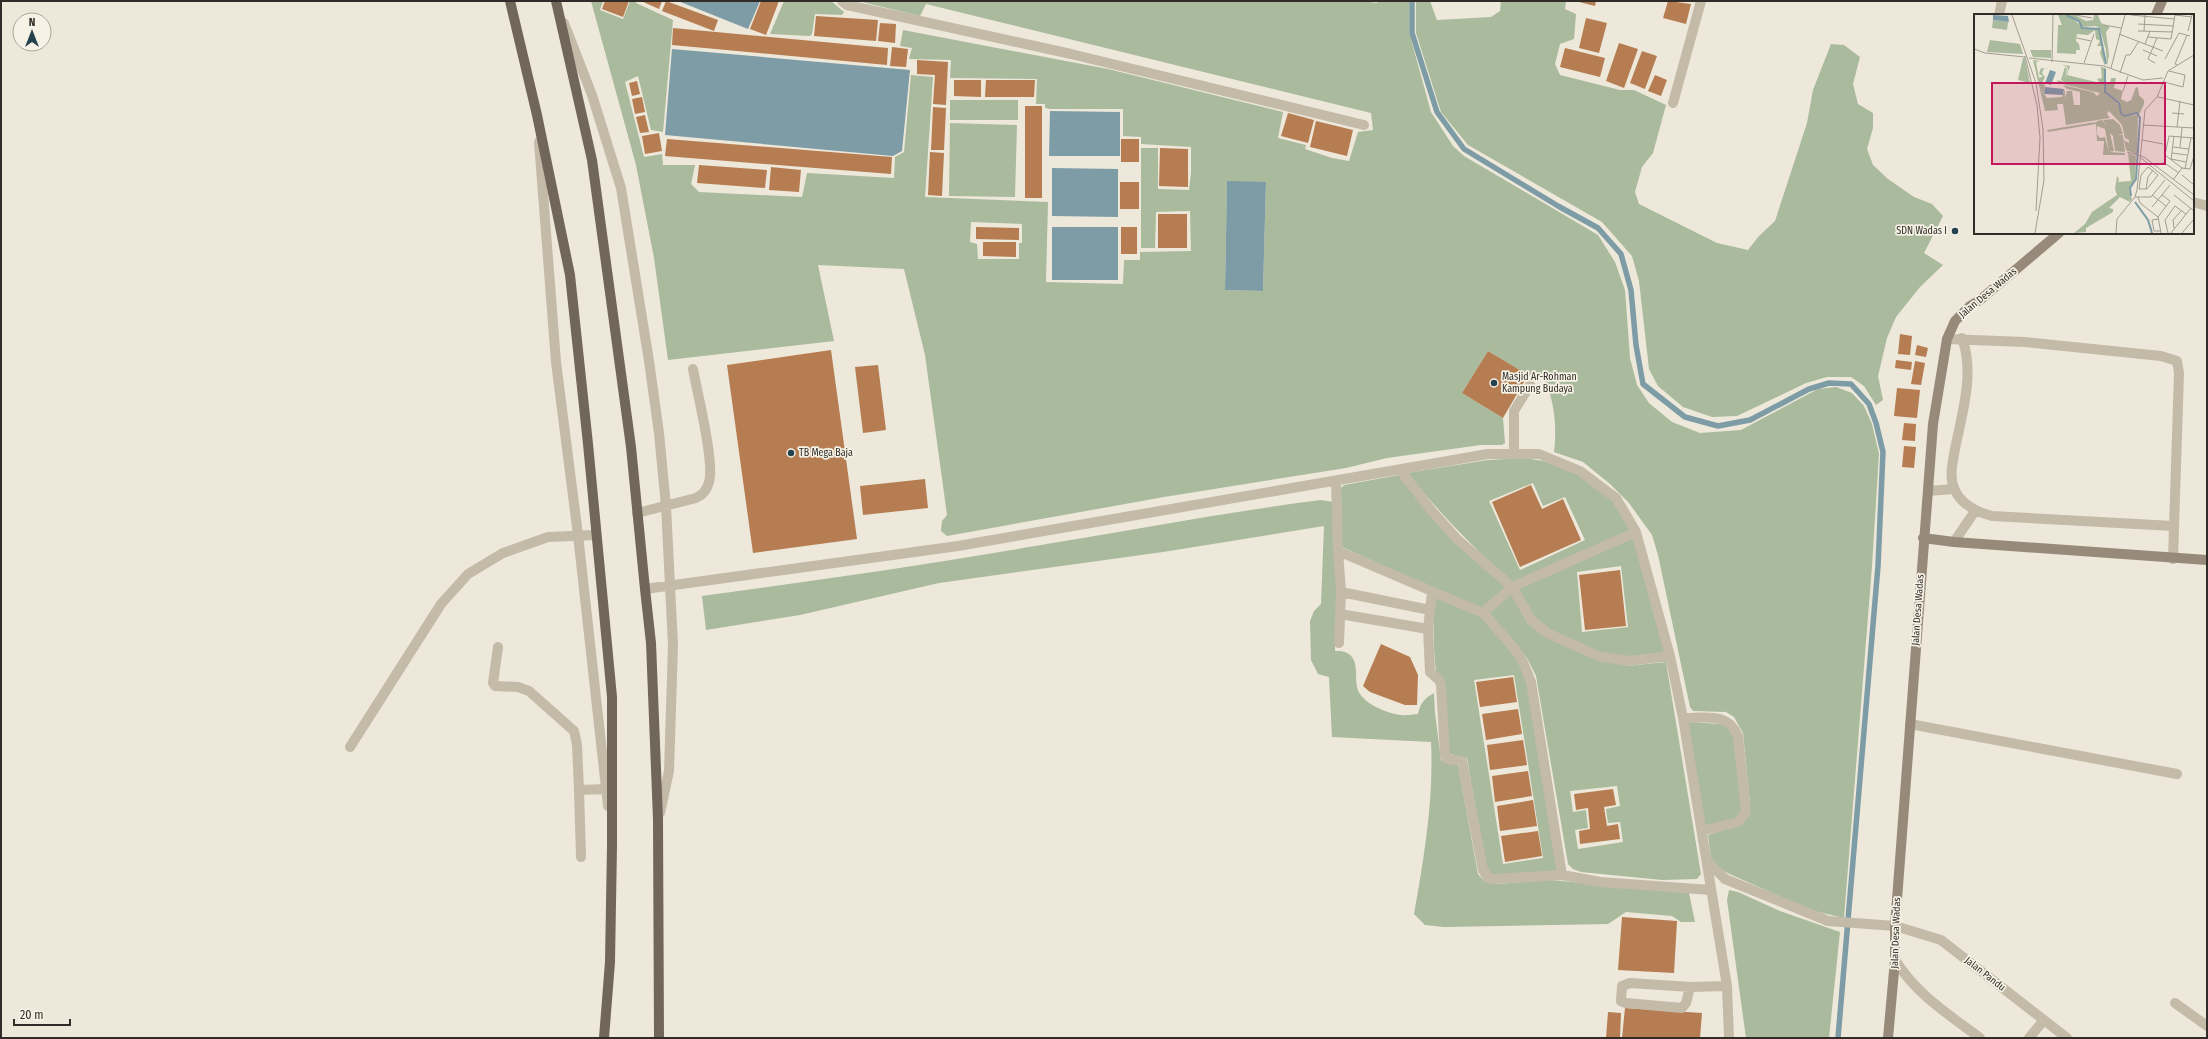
<svg xmlns="http://www.w3.org/2000/svg" width="2208" height="1039" font-family="'Fira Sans Condensed',sans-serif">
<style>
.green{fill:#aaba9c;fill-rule:evenodd}
.water{fill:#7d9ca6}
.lines{fill:none;stroke-linecap:round;stroke-linejoin:round}
.stream{stroke:#7d9ca6;stroke-width:5.5}
.building{fill:#b57d51}
.lane{stroke:#c3baa8;stroke-width:10}
.street{stroke:#c3baa8;stroke-width:10}
.secondary{stroke:#978a7a;stroke-width:10}
.primary{stroke:#71665a;stroke-width:10}
.poi-dot{fill:#23424d;stroke:#f6f2e6;stroke-width:1.5}
.labels{text-anchor:middle;dominant-baseline:central;stroke-width:3.5;stroke-linejoin:round;paint-order:stroke}
.poi-label{font-size:10px;fill:#312c27;stroke:#f6f2e6;text-anchor:start}
.street-label{font-size:10px;fill:#312c27;stroke:#f6f2e6}
.inset-river{fill:none;stroke:#7d9ca6;stroke-width:2}
.inset-road{fill:none;stroke:#a29d92;stroke-width:1}
.view{fill:#c2185b;fill-opacity:0.15;stroke:#c2185b;stroke-width:2}
.inset-edge{fill:none;stroke:#312c27;stroke-width:2}
</style>
<rect width="100%" height="100%" fill="#ede8da"/>
<path class="green" d="M591,1H603L600,10L623,19L630,1H636V3L673,20L663,132L651,130L638,76L625,82L644,157L662,154L663,165H695L691,184L699,192L802,197L807,173L894,178L895,157L904,152L911,75L933,77L925,197L1048,202L1046,282L1123,284L1124,260H1140V252L1191,251L1190,211L1156,212L1155,248H1141V148H1158V189L1189,190L1191,173V147L1141,144V137L1123,136V109H1050L1045,108V104H1036L1037,79L950,78L951,60L909,59L912,48L900,46L903,30L1108,69L1283,112L1278,138L1306,145L1305,149L1332,158L1349,161L1358,132L1373,130L1371,113L926,4L920,16L858,1H1363L1377,3L1378,1H1409V32L1431,112L1453,146L1464,156L1598,235L1615,262L1625,290L1630,358L1637,385L1649,403L1672,422L1700,433L1741,430L1818,389L1836,387L1852,393L1864,406L1872,424L1879,454L1872,566L1844,918L1810,910L1723,871L1711,859L1708,835L1736,826L1750,804L1743,733L1734,717L1726,712L1693,711L1690,707L1658,555L1652,535L1629,503L1610,484L1583,462L1554,452C1557,428 1555,397 1542,377L1528,375L1488,351L1462,393L1503,418L1505,443L1502,445H1481L1387,458L1346,468L1164,497L947,536L941,531L942,521L947,515L925,355L904,269L818,265L834,341L668,360L654,258L636,165ZM1227,182H1266L1263,291L1225,290ZM971,222L1022,224V243H1019V259H978L977,244L970,242Z
M784,1H831L844,12L842,15L815,14L812,34L810,36L770,34Z
M1416,1H1430L1437,20L1491,17L1500,11L1501,1H1566L1565,9L1576,14L1574,39L1560,44L1555,64L1560,75L1620,90H1634L1666,105L1653,153L1642,167L1635,192L1639,204L1717,243L1748,250L1759,236L1775,221L1807,123L1813,90L1831,44L1844,45L1860,57L1853,84L1858,104L1873,113V128L1867,149L1873,165L1888,179L1914,197L1932,204L1943,216L1924,253L1943,265L1920,287L1896,317L1887,338L1878,376L1883,400L1876,405L1864,386L1851,377H1827L1806,383L1737,416L1712,417L1683,407L1658,386L1649,369L1639,281L1632,256L1602,222L1468,145L1441,112L1416,33Z
M950,100H1018V120H950Z
M950,123L1017,125L1015,197L949,196Z
M1525,458L1543,461L1577,474L1613,501L1631,531L1512,582C1473,548 1440,513 1407,473L1488,460ZM1533,483L1543,506L1565,497L1585,540L1520,570L1489,501Z
M1399,475L1508,587L1482,610L1342,547L1341,488L1344,485Z
M1321,500L1333,502L1337,586L1335,651C1341,651 1347,651 1352,657C1358,665 1355,678 1357,687C1360,703 1388,714 1402,715C1407,716 1413,714 1418,714C1420,703 1425,698 1434,693L1435,713L1441,760L1446,763L1458,765L1478,874L1485,882L1497,884L1551,880L1689,893L1695,922H1681L1672,916L1626,912L1608,924L1444,927L1425,925L1414,914C1424,858 1434,799 1431,742L1332,737L1329,677L1318,674L1311,660L1310,621L1314,611L1321,604L1324,526L1163,552L939,583L800,615L706,630L702,596C813,581 924,565 1035,546C1130,531 1225,512 1321,500Z
M1633,537L1666,654L1626,657L1599,652L1551,632L1534,620L1517,589ZM1621,566L1628,627L1582,632L1577,572Z
M1511,593L1528,624L1627,666L1666,662L1701,874L1697,879L1662,880L1581,872L1573,869L1568,864L1536,676L1527,658L1489,613ZM1617,786L1620,806L1606,809L1608,823L1620,822L1623,842L1578,849L1575,830L1588,828L1586,810L1573,812L1570,791Z
M1435,597L1480,615L1518,660L1528,684L1559,872L1491,876L1485,864L1467,758L1449,754C1439,698 1430,655 1435,597ZM1514,675L1543,858L1503,864L1474,680Z
M1687,722L1723,724L1733,732L1742,816L1704,829Z
M1729,890L1738,892L1780,911L1840,932L1829,1038H1746L1727,900Z"/>
<path class="water" d="M678,1H760L748,29Z
M672,49L910,70L902,151L893,156L665,135Z
M1050,111L1120,112V156H1049Z
M1052,168L1118,169V217L1052,216Z
M1227,181L1266,182L1263,291L1225,290Z
M1052,227H1118V280H1052Z"/>
<g class="lines">
<path class="stream" d="M1412,1V33L1437,112L1464,149L1558,206L1598,228L1621,254L1631,290L1636,345L1643,384L1685,417L1718,426L1750,420L1809,389L1829,383L1851,384L1869,404L1876,423L1883,452L1878,566L1838,1038"/>
</g>
<path class="building" d="M605,1H629L623,17L602,9Z
M641,1H662L659,9Z
M666,1L718,20L714,31L662,11Z
M761,1H779L766,35L750,29Z
M1575,1H1596L1595,6Z
M1668,1L1691,4L1686,24L1663,18Z
M816,16L878,20L876,41L814,36Z
M1586,18L1607,23L1599,53L1579,48Z
M880,23L896,24L895,43L878,41Z
M673,28L888,48L887,65L672,45Z
M1619,43L1638,49L1624,88L1606,81Z
M892,47L908,49L906,67L890,66Z
M1565,48L1605,58L1600,77L1560,67Z
M1642,51L1657,56L1645,89L1630,83Z
M917,60L948,62L946,105L933,104L935,75L917,74Z
M1655,75L1667,80L1661,96L1648,91Z
M954,80H981V97L954,96Z
M986,80H1035L1034,97H985Z
M637,81L640,94L632,96L629,83Z
M642,97L645,112L635,114L632,99Z
M1025,106H1042V198H1025Z
M933,107L946,108L944,150H931Z
M1288,113L1314,120L1308,143L1281,136Z
M645,115L649,132L640,133L636,117Z
M1316,121L1353,130L1347,156L1310,147Z
M659,133L662,151L645,154L642,136Z
M667,139L892,157L891,174L665,156Z
M1121,139H1139V162H1121Z
M1160,148L1188,149V187L1159,186Z
M930,152L944,153L942,196L928,195Z
M699,165L767,170L765,188L697,183Z
M771,167L801,170L799,192L769,190Z
M1120,182H1139V209H1120Z
M1158,214H1187V248H1158Z
M976,227L1019,228V240L976,239Z
M1121,227H1137V254H1121Z
M983,242H1016V257L983,256Z
M1900,334L1912,336L1910,355L1898,354Z
M1917,345L1928,348L1926,357L1915,355Z
M831,350L857,539L753,553L727,365Z
M1488,351L1528,375L1503,418L1462,393Z
M1896,360L1912,362L1911,370L1895,368Z
M1915,361L1925,363L1921,385L1911,384Z
M878,365L886,430L863,433L855,367Z
M1897,388L1920,390L1917,418L1894,416Z
M1904,423L1916,424L1915,441L1902,440Z
M1904,446L1916,447L1914,468L1902,467Z
M925,479L928,508L863,515L860,486Z
M1531,485L1542,509L1563,499L1581,540L1520,567L1492,502Z
M1620,570L1626,626L1585,630L1579,575Z
M1381,644L1410,657L1418,675L1417,705H1405L1370,692L1363,686Z
M1513,677L1517,702L1480,707L1476,682Z
M1518,709L1522,734L1486,740L1482,714Z
M1523,740L1527,765L1490,770L1487,745Z
M1528,771L1532,796L1495,802L1492,776Z
M1613,789L1616,805L1604,807L1607,826L1618,824L1620,839L1580,844L1579,831L1590,829L1588,808L1576,810L1574,794Z
M1533,800L1537,826L1500,831L1497,806Z
M1538,831L1542,856L1505,862L1501,836Z
M1622,917L1677,921L1674,973L1618,970Z
M1625,1008L1702,1013L1700,1038H1622Z
M1608,1012L1621,1013L1620,1038H1606Z"/>
<g class="lines">
<path class="lane" d="M842,1L847,5L1071,54L1364,125
M564,23L592,95L621,188L649,361L659,433L666,506L673,645L669,771L660,813
M539,142L556,362L578,535L608,806
M1962,338C1975,373 1962,413 1955,449C1953,461 1949,476 1954,488C1960,504 1977,512 1992,516L2173,526
M1947,339L2025,342L2161,356L2177,361L2179,373L2173,559
M1514,454V411L1530,385
M1400,470L1431,510L1457,539L1512,587L1532,621L1549,634L1599,656L1627,661L1670,656
M1336,482L1338,551L1483,613L1514,648L1523,662L1531,682L1562,875L1600,882L1711,890
M1928,491L1954,489
M637,513L696,498C703,495 707,490 709,482C715,463 697,392 693,369
M1954,542L1975,511
M1338,551L1341,592L1339,643
M645,589L958,546L1488,454H1539L1580,471L1616,498L1636,532L1670,656L1683,718L1727,986L1729,1038
M1341,592L1430,610
M1432,592L1428,629L1430,672L1439,680L1441,685L1445,755L1447,759L1462,761L1483,870L1488,878L1494,879L1562,875
M1483,613L1512,587L1636,532
M1340,614L1428,629
M498,647L493,683L495,686L518,687L529,691L574,731L577,745L579,790L607,789
M1683,718C1706,718 1728,712 1738,736L1746,812L1738,822L1702,831
M350,747L441,604L468,574L503,553L548,537L595,535
M579,790L581,857
M1708,862L1725,879
M1690,987L1686,1003L1682,1008L1626,1003L1621,1001L1622,986L1630,983L1690,987L1727,986"/>
<path class="street" d="M1999,15L2002,1
M1673,103L1701,1
M2193,202L2207,206
M1910,724L2177,774
M1725,879L1828,921L1895,926L1941,940L2067,1038
M1895,960C1916,994 1948,1014 1980,1038
M2175,1003L2207,1026
M2029,1038L2044,1020"/>
<path class="secondary" d="M2156,15L2162,1
M1923,538L1954,542L2207,560
M1888,1038L1895,960V926L1933,424L1947,339L1955,321L1970,306L1980,300L2059,233"/>
<path class="primary" d="M510,1L537,115L570,275L588,444L612,697V846L610,962L604,1038
M556,1L592,160L631,447L645,589L651,643L658,819L659,1038"/>
</g>
<g class="poi-dot">
<circle cx="1955" cy="231" r="4"/>
<circle cx="1494" cy="383" r="4"/>
<circle cx="791" cy="453" r="4"/>
</g>
<g class="labels">
<g class="poi-label">
<text x="1947" y="231" text-anchor="end">SDN Wadas I</text>
<text x="1502" y="377">Masjid Ar-Rohman<tspan x="1502" dy="12">Kampung Budaya</tspan></text>
<text x="799" y="453">TB Mega Baja</text>
</g>
<g class="street-label">
<text transform="translate(1988 293) rotate(-40)">Jalan Desa Wadas</text>
<text transform="translate(1918 610) rotate(-86)">Jalan Desa Wadas</text>
<text transform="translate(1896 933) rotate(-88)">Jalan Desa Wadas</text>
<text transform="translate(1985 974) rotate(38)">Jalan Pandu</text>
</g>
</g>
<g transform="translate(1974 14)">
<rect width="220" height="220" fill="#ede8da"/>
<path d="M84,1H91L102,7L109,15H124L130,37L131,52L126,39L128,32H123L126,27L122,25L121,16L114,21L103,20L102,27L105,30L106,36H102V40L83,39L84,11H88ZM92,1H101L112,7L119,6L120,1H124L127,9L136,13L132,18L135,41L133,52L132,36L126,15L122,12L108,13L105,7ZM19,6L34,8L33,16L18,14ZM16,26L46,30L49,40L13,38ZM56,36H77V44L59,43ZM49,44H51L56,69L44,66ZM59,46L66,47L62,48L65,64L69,62L65,60L67,54L74,55L70,54L68,59L71,63L68,69L71,71L70,79L67,76L73,84L88,83L91,75V84L93,77H98L100,91H106V78L93,75L89,71L119,78L123,82L126,79L85,69L83,66L91,68L87,66L91,53L93,55L91,65L94,56L93,53L88,51L96,52L93,61L126,69L123,65L128,64L127,53L132,54L131,70H136L137,64H142L140,74L149,77L147,85L153,88L157,86L162,73L164,74L165,81L170,86V90L165,101L161,99L152,102L148,99L145,88L133,80L129,74L133,81L143,88L149,102L164,101L163,141L152,136L150,126L155,129V126L151,124L148,111L135,97L133,100L136,104L92,111L89,90H83L84,96L71,97ZM139,105L146,111L149,120H143L149,121L151,138L141,137L139,122L136,119L140,137L135,138L131,115L123,112V120L126,124L131,123L135,138L151,139V141H129L130,127H123L122,110L74,118L73,116L115,109L123,108V112V107L128,106L133,112L129,106ZM154,139L162,142L161,167L155,176L158,185L156,188L146,183L135,194L139,195V198L112,214V218L100,219L111,210L118,198L143,181L141,175L143,162L145,165L144,168L157,167Z" fill="#aaba9c"/>
<path d="M19,1L34,2L35,8L19,6ZM76,56L82,58L77,71L71,69ZM71,73L90,75L89,81L70,80Z" fill="#7d9ca6"/>
<path class="inset-river" d="M92,1L105,7L108,14L125,15L132,50M131,55V78L145,89L147,99L150,102L163,99L166,104L162,165L156,174L157,182M161,188L174,206L178,219"/>
<path class="inset-road" d="M38,1L62,69L69,115L70,166L61,219M101,1L118,4M157,1L200,5M201,1L218,3M164,10L200,12M130,11L147,14M164,17L199,18M170,17L171,1M214,17L218,1M145,20L189,37M174,23L197,25L201,1M103,24L117,27M171,30L176,17M0,35L11,39L51,43M169,36L183,42M51,42L63,91L66,124L62,197M55,44L130,52L169,66L189,64M191,45L205,19L216,22M78,48L79,1M110,49L120,20M181,49L174,45L183,24M203,51L201,50L213,21M137,54L151,1M146,59L152,41H156L165,27M190,68L209,73L211,61L195,57M149,77L154,62M184,83L220,91M198,99L210,100M169,111L220,114M203,113L206,87M220,124L195,122L191,141L208,154L216,155L220,142M168,126L189,130M199,133L215,135M206,133L208,114M153,138L170,143L220,181M198,139L213,141M167,144L220,187M197,145L212,148M197,146L200,122M189,148L205,159M174,153L184,161L173,175H165L167,161ZM211,155L217,124M208,161L220,171M199,166L208,154M172,175L174,163L179,156M178,181L192,192M200,181L220,197M161,183H177L191,166M164,183L166,189L184,203M178,193L196,171M184,205L178,206L180,217H187M200,214L199,206L207,197M142,219L143,205L161,183L163,176L171,96L183,83L194,57L220,41M187,219L184,203L196,187L188,181M194,219L191,206L201,192L212,200M197,219L217,194M208,219L220,205"/>
<path class="view" d="M18,69H191V150H18Z"/>
<rect width="220" height="220" class="inset-edge"/>
</g>
<rect width="2208" height="1039" fill="none" stroke="#312c27" stroke-width="4"/>
<g transform="translate(32 32)"><circle r="19" fill="#f6f2e6" stroke="#a7a39a"/>
<path d="M0-3L7 15L0 10L-7 15Z" fill="#23424d"/>
<text y="-6" font-size="11" font-weight="bold" text-anchor="middle" fill="#312c27">N</text>
</g>
<path d="M14 1019v6h56v-6" fill="none" stroke="#312c27" stroke-width="2"/>
<text x="20" y="1019" font-size="12" fill="#312c27" stroke="#f6f2e6" stroke-width="3" paint-order="stroke">20 m</text>
</svg>
